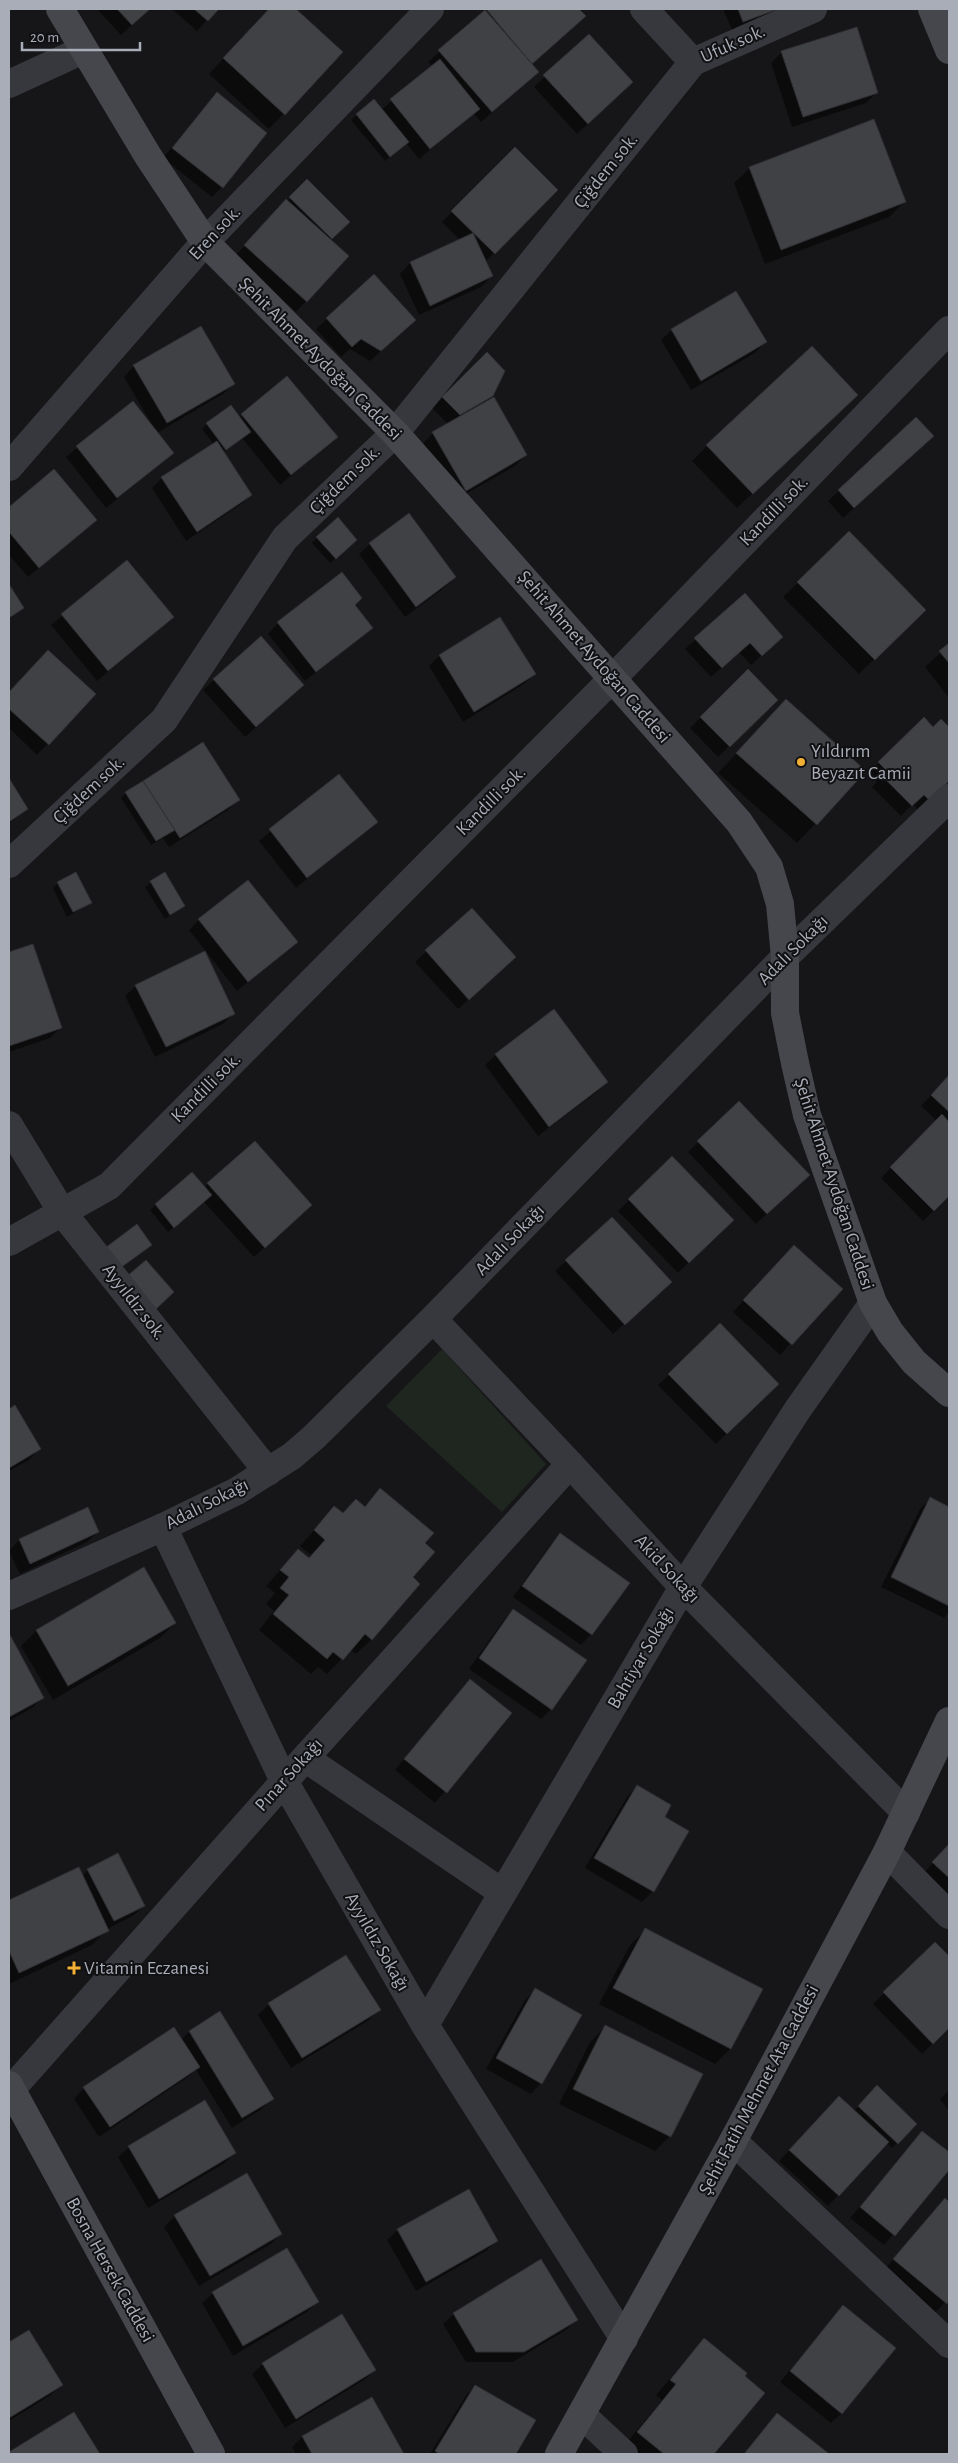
<svg xmlns="http://www.w3.org/2000/svg" width="958" height="2463" font-family="'Alegreya Sans',sans-serif">
<style>
.green{fill:#1e261f}
.shadow{fill:#0007}
.building{fill:#404145;stroke:#303034}
.lines{fill:none;stroke-linecap:round;stroke-linejoin:round}
.street{stroke:#37383d;stroke-width:28}
.secondary{stroke:#45474d;stroke-width:28}
.poi-dot{fill:#f2b134;stroke:#111113;stroke-width:2}
.labels{text-anchor:middle;dominant-baseline:central;stroke-width:4;stroke-linejoin:round;paint-order:stroke}
.street-label{font-size:19px;fill:#a8adb8;stroke:#111113}
.poi-label{font-size:19px;fill:#a8adb8;stroke:#111113;text-anchor:start}
</style>
<rect width="100%" height="100%" fill="#161618"/>
<path class="green" d="M442,1349L546,1464L502,1512L386,1406Z"/>
<path class="shadow" d="M97,9H149L121,35Z
M172,9H217L197,31Z
M270,9H295L342,52L269,129L209,74Z
M487,9H578L584,16L531,64L527,82L481,122L473,113L419,159L406,143L385,161L351,120L374,101L381,110L433,67L428,62Z
M723,9H792L733,32Z
M588,35L621,93L577,134L534,87Z
M782,52L877,92L866,103L792,127L771,63Z
M217,93L222,187L212,197L163,158Z
M515,149L556,190L485,262L492,276L481,287L419,315L400,274L410,263L460,240L442,222Z
M750,168L904,202L889,217L765,264L734,183Z
M307,181L348,222L329,240L347,257L296,312L235,256Z
M374,276L404,330L370,361L350,349L341,357L316,329Z
M672,330L765,342L755,353L691,390L661,340Z
M487,354L503,372L491,397L526,455L515,466L455,500L423,443L433,433L448,424L432,408Z
M134,366L234,384L223,394L157,433L173,453L106,508L66,457L133,403L151,423L124,377Z
M287,378L336,437L280,485L242,438L223,452L251,495L240,505L186,541L152,488L162,478L214,445L202,429L207,424L239,418Z
M841,410L737,508L692,461L707,446Z
M916,419L922,447L843,518L828,501Z
M54,471L95,520L28,577L9,555V509Z
M409,515L455,577L444,588L405,617L359,554L370,544Z
M849,533L909,625L859,674L783,597Z
M317,538L351,545L330,563L312,543Z
M127,562L162,627L97,681L51,625Z
M9,587L22,608L9,620Z
M745,595L771,647L751,665L739,652L711,677L685,649Z
M354,605L371,628L305,681L268,634L278,623Z
M500,619L534,674L524,684L463,722L429,666L439,656Z
M949,645V698L925,667Z
M38,662L94,694L37,755L9,728V693Z
M748,671L776,700L718,757L690,728Z
M214,680L292,695L245,737L203,690Z
M786,701L865,771L797,843L718,773Z
M924,719L933,729L941,720L949,728V780L918,810L913,804L901,816L872,787L877,782L869,773Z
M339,776L376,822L296,888L259,841Z
M9,781L27,809L9,824Z
M126,793L238,800L228,810L169,847L163,838L151,845L121,798Z
M164,873L183,906L165,919L145,887Z
M58,883L91,902L67,917L53,888Z
M472,909L504,967L458,1009L415,962Z
M199,920L296,942L237,991L189,930Z
M32,946L61,1027L50,1038L9,1052V954Z
M136,986L234,1013L223,1024L155,1057L125,996Z
M496,1055L607,1082L596,1093L538,1136L485,1065Z
M949,1076V1195L923,1221L881,1178L937,1121L921,1106Z
M739,1103L798,1185L756,1224L688,1152Z
M672,1158L732,1220L678,1273L618,1211Z
M192,1174L204,1188L208,1184L300,1216L254,1257L204,1202L168,1232L150,1210Z
M612,1219L660,1292L613,1334L555,1271Z
M783,1257L841,1289L780,1355L733,1312Z
M720,1325L777,1384L716,1444L658,1385Z
M15,1407L39,1449L29,1460L9,1471V1410Z
M380,1490L423,1543L372,1639L356,1654L350,1650L327,1674L318,1667L311,1674L259,1630L274,1611L266,1604L275,1593L266,1586L298,1550L308,1558L311,1555L300,1546L334,1508L342,1514L364,1507Z
M930,1499L949,1508V1612L944,1618L881,1587L920,1509Z
M87,1509L98,1532L87,1542L20,1574L9,1551L19,1540Z
M560,1535L628,1583L591,1634L581,1645L513,1597L550,1545Z
M143,1569L175,1623L160,1638L53,1700L21,1646L36,1631Z
M513,1610L551,1709L541,1719L469,1669L503,1621Z
M9,1636L42,1698L32,1708L9,1721Z
M470,1680L510,1713L435,1803L395,1770Z
M637,1787L663,1817L688,1832L653,1891L642,1902L585,1868L627,1797Z
M949,1845V1897L923,1874Z
M79,1869L82,1876L88,1870L144,1906L133,1916L107,1929L92,1945L9,1984V1901Z
M645,1930L730,2049L715,2064L599,2004L630,1945Z
M935,1943L949,1958V2027L922,2054L873,2004Z
M346,1956L379,2009L369,2020L291,2068L258,2015L269,2004Z
M536,1990L541,2083L531,2094L486,2069L525,2000Z
M220,2013L272,2098L262,2109L232,2128L196,2070L188,2077L99,2137L74,2099L84,2088L173,2029L181,2040L189,2032Z
M605,2027L701,2074L670,2136L655,2151L559,2104L590,2042Z
M877,2087L915,2124L892,2148L887,2143L828,2206L779,2161L829,2108L854,2111Z
M949,2090V2111L940,2099Z
M923,2132L949,2154V2168L884,2245L850,2218Z
M129,2147L235,2152L225,2163L148,2208L118,2157Z
M469,2191L497,2241L486,2251L416,2291L387,2240L398,2230Z
M945,2200L949,2204V2298L935,2313L884,2270Z
M175,2216L281,2233L271,2244L199,2286L164,2227Z
M213,2293L317,2302L307,2312L233,2356L202,2303Z
M843,2307L842,2413L831,2423L780,2382Z
M454,2314L576,2320L566,2330L513,2362H466L443,2324Z
M28,2331L61,2385L51,2395L9,2421V2343Z
M704,2339L764,2393L713,2454H631L623,2447L662,2400L656,2395Z
M263,2364L375,2370L364,2380L285,2428L252,2374Z
M475,2386L534,2420L514,2454H430L465,2397Z
M371,2399L403,2454H296L292,2447L302,2437Z
M74,2414L99,2454H9Z
M767,2425L826,2454H744Z"/>
<path class="building" d="M117,9H150L132,25Z
M194,9H219L208,21Z
M269,9H296L343,52L285,115L223,58Z
M486,9H579L586,16L532,64Z
M738,9H778L743,22Z
M485,10L539,72L492,112L438,50Z
M857,27L878,93L803,117L781,51Z
M589,34L633,82L588,124L543,75Z
M440,59L480,109L430,149L390,99Z
M217,92L267,133L223,188L172,148Z
M374,99L409,142L390,157L356,114Z
M874,119L906,202L781,250L749,167Z
M515,147L558,190L495,254L451,211Z
M307,179L350,222L332,239L289,197Z
M286,199L349,256L307,302L244,245Z
M473,233L493,276L430,306L410,262Z
M374,274L416,320L381,351L361,339L352,347L326,318Z
M736,291L767,342L701,381L671,329Z
M201,326L235,384L167,423L133,365Z
M812,346L858,395L753,494L706,445Z
M487,352L505,371L493,396L460,415L442,397Z
M287,376L338,437L291,475L241,414Z
M494,397L527,455L466,491L432,432Z
M133,401L174,453L117,498L76,446Z
M231,405L251,432L226,450L206,423Z
M916,417L934,436L854,508L838,490Z
M217,441L252,495L197,532L161,477Z
M54,469L97,520L39,568L9,532V507Z
M409,513L456,577L416,607L369,543Z
M338,517L357,540L336,559L316,537Z
M849,531L926,610L875,660L797,582Z
M127,560L174,617L108,671L61,614Z
M342,572L362,598L355,605L373,628L316,672L277,622Z
M9,584L24,608L9,618Z
M745,593L783,637L762,656L750,643L722,668L694,638Z
M500,617L536,674L474,712L439,655Z
M261,636L304,685L256,727L213,679Z
M949,643V663L939,651Z
M48,650L96,694L49,745L9,709V692Z
M748,669L778,700L730,747L700,717Z
M786,699L866,771L817,825L736,753Z
M924,717L933,727L941,719L949,727V781L929,800L924,795L912,806L882,776L887,771L878,762Z
M203,742L240,800L180,838L143,781Z
M339,774L378,822L307,878L269,829Z
M9,778L28,809L9,822Z
M143,781L175,830L156,841L125,792Z
M76,872L92,903L73,912L57,882Z
M165,872L185,906L170,915L150,881Z
M248,880L298,942L248,982L198,919Z
M472,908L516,957L469,1000L425,950Z
M33,944L62,1028L9,1046V952Z
M205,951L235,1014L166,1047L135,985Z
M554,1009L608,1082L549,1127L495,1054Z
M949,1075V1112L931,1095Z
M739,1101L810,1175L767,1214L697,1141Z
M942,1114L949,1122V1196L934,1211L890,1167Z
M255,1141L312,1205L265,1248L207,1183Z
M672,1156L734,1220L689,1263L628,1199Z
M192,1172L212,1195L174,1228L155,1204Z
M612,1217L672,1282L625,1325L565,1260Z
M137,1224L152,1245L116,1271L101,1251Z
M794,1245L843,1289L792,1345L743,1300Z
M146,1260L174,1292L155,1310L126,1277Z
M720,1323L779,1384L727,1434L668,1374Z
M15,1405L41,1449L9,1468V1409Z
M380,1488L434,1533L425,1543L435,1552L413,1577L420,1584L372,1640L365,1634L343,1660L333,1652L327,1659L273,1614L289,1595L280,1588L289,1577L280,1570L298,1549L309,1558L325,1540L314,1530L334,1506L343,1513L356,1499L365,1507Z
M930,1497L949,1507V1606L891,1577Z
M88,1507L99,1532L30,1564L19,1539Z
M560,1533L630,1583L592,1635L522,1586Z
M144,1567L176,1623L68,1686L36,1630Z
M513,1609L587,1660L552,1710L479,1658Z
M9,1633L44,1698L9,1717Z
M470,1679L512,1713L447,1793L404,1759Z
M637,1785L671,1805L665,1817L689,1831L654,1892L594,1858Z
M949,1844V1878L932,1862Z
M118,1853L145,1906L114,1921L87,1869Z
M79,1867L109,1931L19,1973L9,1951V1900Z
M645,1928L763,1989L731,2049L613,1988Z
M935,1942L949,1956V2028L933,2044L883,1992Z
M346,1955L381,2010L302,2058L268,2003Z
M535,1988L582,2015L542,2084L496,2058Z
M220,2011L274,2099L242,2118L189,2031Z
M605,2025L703,2074L671,2137L573,2089Z
M174,2027L200,2067L110,2127L83,2087Z
M877,2085L917,2124L898,2144L858,2106Z
M839,2096L889,2142L839,2196L789,2150Z
M205,2100L236,2153L159,2199L128,2146Z
M922,2131L949,2152V2170L895,2236L860,2207Z
M247,2173L282,2234L210,2276L174,2215Z
M469,2189L498,2241L426,2282L397,2229Z
M945,2198L949,2202V2300L947,2304L893,2259Z
M287,2248L319,2302L243,2346L212,2292Z
M541,2259L578,2320L524,2352H476L453,2313Z
M843,2305L896,2348L842,2414L790,2371Z
M342,2314L376,2370L296,2419L262,2363Z
M29,2330L63,2385L9,2418V2342Z
M704,2338L747,2373L745,2376L765,2393L714,2454H664L637,2432L676,2384L670,2380Z
M475,2385L536,2420L516,2454H440L435,2451Z
M372,2397L404,2454H312L302,2436Z
M74,2412L100,2454H9V2452Z
M777,2413L828,2453L827,2454H744Z"/>
<g class="lines">
<path class="street" d="M644,9L693,62L813,9
M9,84L83,50
M9,467L205,242L430,9
M9,864L164,720L285,538L395,433L693,62
M9,1125L62,1212L268,1472
M9,1242L109,1186L613,678L949,330
M433,1319L570,1464L683,1587L906,1813
M163,1527L284,1781L425,2025L624,2339
M9,1596L163,1527L237,1491L292,1456L314,1437L433,1319L785,957L949,798
M305,1758L503,1893
M887,1852L949,1915
M425,2025L683,1587L798,1409L873,1303
M9,2092L305,1758L570,1464
M733,2141L949,2344
M582,2415L624,2454"/>
<path class="secondary" d="M60,9L148,156L205,242L395,433L739,822L769,867L780,904L785,957V1013L795,1063L807,1115L873,1303L890,1332L914,1362L949,1393
M932,9L949,50
M9,2085L211,2454
M559,2454L733,2141L887,1852L949,1721"/>
</g>
<g class="poi-dot">
<circle cx="801" cy="762" r="5"/>
<path d="M71.5 1960.5h5v5h5v5h-5v5h-5v-5h-5v-5h5z"/>
</g>
<g class="labels">
<g class="street-label">
<text transform="translate(733 44) rotate(-24)">Ufuk sok.</text>
<text transform="translate(606 171) rotate(-51)">Çiğdem sok.</text>
<text transform="translate(215 233) rotate(-47)">Eren sok.</text>
<text transform="translate(320 359) rotate(45)">Şehit Ahmet Aydoğan Caddesi</text>
<text transform="translate(345 480) rotate(-44)">Çiğdem sok.</text>
<text transform="translate(774 511) rotate(-46)">Kandilli sok.</text>
<text transform="translate(594 657) rotate(49)">Şehit Ahmet Aydoğan Caddesi</text>
<text transform="translate(89 790) rotate(-43)">Çiğdem sok.</text>
<text transform="translate(491 801) rotate(-45)">Kandilli sok.</text>
<text transform="translate(793 950) rotate(-45)">Adalı Sokağı</text>
<text transform="translate(206 1088) rotate(-45)">Kandilli sok.</text>
<text transform="translate(834 1184) rotate(72)">Şehit Ahmet Aydoğan Caddesi</text>
<text transform="translate(510 1240) rotate(-46)">Adalı Sokağı</text>
<text transform="translate(134 1302) rotate(52)">Ayyıldız sok.</text>
<text transform="translate(207 1504) rotate(-27)">Adalı Sokağı</text>
<text transform="translate(667 1569) rotate(47)">Akid Sokağı</text>
<text transform="translate(641 1658) rotate(-60)">Bahtiyar Sokağı</text>
<text transform="translate(289 1775) rotate(-48)">Pınar Sokağı</text>
<text transform="translate(377 1942) rotate(60)">Ayyıldız Sokağı</text>
<text transform="translate(759 2090) rotate(-62)">Şehit Fatih Mehmet Ata Caddesi</text>
<text transform="translate(110 2270) rotate(61)">Bosna Hersek Caddesi</text>
</g>
<g class="poi-label">
<text x="811" y="751">Yıldırım<tspan x="811" dy="22">Beyazıt Camii</tspan></text>
<text x="84" y="1968">Vitamin Eczanesi</text>
</g>
</g>
<rect width="958" height="2463" fill="none" stroke="#a8adb8" stroke-width="20"/>
<path d="M22 42v8h118v-8" fill="none" stroke="#a8adb8" stroke-width="2.5"/>
<text x="30" y="42" font-size="15" fill="#a8adb8" stroke="#111113" stroke-width="4" paint-order="stroke">20 m</text>
</svg>
